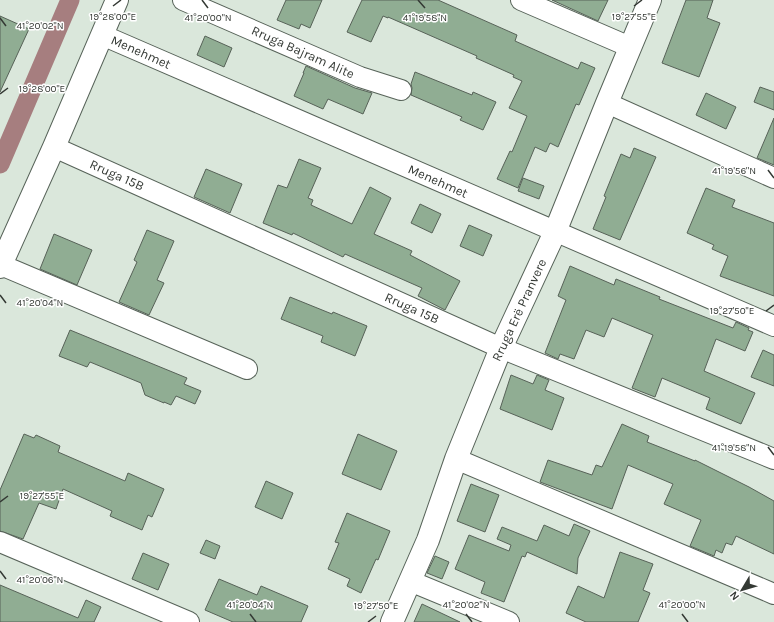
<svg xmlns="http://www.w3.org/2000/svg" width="774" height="622" font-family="Karla,sans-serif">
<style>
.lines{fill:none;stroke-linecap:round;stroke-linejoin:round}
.canal{stroke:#a67e7f;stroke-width:19}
.building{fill:#90ad93;stroke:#576258}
.minor-casing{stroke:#576359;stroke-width:22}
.tertiary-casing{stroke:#576359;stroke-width:24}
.minor{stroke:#fff;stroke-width:20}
.tertiary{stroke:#fff;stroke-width:22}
.ticks{fill:none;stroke:#343934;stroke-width:1.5}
.labels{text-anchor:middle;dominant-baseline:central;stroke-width:3;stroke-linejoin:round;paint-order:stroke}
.street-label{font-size:13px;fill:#343934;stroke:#fff}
.ticks-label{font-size:10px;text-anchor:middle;fill:#343934;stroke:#fff;stroke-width:3;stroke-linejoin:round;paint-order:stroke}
</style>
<rect width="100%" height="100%" fill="#dae7db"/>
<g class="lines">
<path class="canal" d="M0,164L70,0"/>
</g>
<path class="building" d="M286,0H322L310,28L301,24L299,29L277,20Z
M362,0H438L517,35L515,41L578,69L581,62L595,68L579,105L576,104L558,147L550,143L546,152L535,147L518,188L497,179L510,151L512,152L527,116L509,108L522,81L513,77L514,75L476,58L477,56L388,17V18L383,16L371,42L347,32Z
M552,0H608L598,21Z
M686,0H713L707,18L720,23L699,77L662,63Z
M0,16L29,29L0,92Z
M205,36L232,48L224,67L197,55Z
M306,66L355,88L372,93L363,114L328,99L323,109L294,96L304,73H303Z
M415,72L472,95L473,92L496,102L483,130L460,120L462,117L411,95L412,88L411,84Z
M760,87L774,92V110L754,102Z
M706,93L736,107L726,129L696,115Z
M774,118V165L757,158Z
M634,148L656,157L620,240L593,229L606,197L604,196L621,154L630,158Z
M299,159L321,168L308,198L313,200L311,205L352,224L370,187L391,198L374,234L412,251L410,255L460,281L445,310L418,296L422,288L345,254L343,257L293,233L292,235L263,223L278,185L287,188Z
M206,169L242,184L230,213L194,197Z
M523,178L544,186L539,199L518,191Z
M706,188L735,200L732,207L774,223V296L720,276L728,256L712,249L714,245L687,233Z
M420,204L441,214L432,233L411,223Z
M469,225L492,235L483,256L460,246Z
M147,230L174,241L157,280L164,283L149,315L119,302L137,262L134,260Z
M54,234L92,250L77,285L40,269Z
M570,266L614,285L616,279L660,297L659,299L733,328L736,322L749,328L748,330L753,332L745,351L716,339L704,371L755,393L741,424L706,409L710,398L662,378L655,397L632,388L653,335L612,318L604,337L586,330L574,359L560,354L558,359L545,353L566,300L558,296Z
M290,297L332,314L333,312L367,326L355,356L321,342L323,336L281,319Z
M70,330L187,378L184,384L201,391L195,404L176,396L171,405L164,402V403L145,395L141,383L90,362L87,367L59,356Z
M763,350L774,355V386L751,377Z
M511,375L533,384L537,375L549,380L545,390L564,398L552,430L500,409Z
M622,424L649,436L647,442L695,461V460L749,487L774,501V554L736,536L732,545L726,543L722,553L716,550L714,556L690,546L701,520L664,504L673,484L628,465L612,509L540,482L548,460L592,475L596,465L602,467Z
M24,434L34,438L36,435L60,446L58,452L125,481L128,473L164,489L152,517L148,515L142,530L110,516L112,511L63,489L56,509L39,503L23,539L0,531V490Z
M358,434L397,451L381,490L342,474Z
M266,481L293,493L282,519L255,507Z
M471,484L499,495L485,532L457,521Z
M347,513L390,531L378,560L376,559L361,593L347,586L350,579L328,569L339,543L335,542Z
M574,524L590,531L578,558L577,574L527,552L525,557L522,556L504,602L481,593L485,582L455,569L469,535L509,551L511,545L497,539L502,527L537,541L544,525L569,536Z
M206,540L220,546L215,559L200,553Z
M620,552L653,564L643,590L650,593L638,622H586L566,613L578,586L604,598Z
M143,553L169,564L158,590L132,579Z
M435,556L449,562L442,579L427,573Z
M219,579L257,595L261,586L308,606L301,622H233L205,610Z
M0,585L78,618L86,600L101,607L94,622H0Z
M422,604L460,622H414Z"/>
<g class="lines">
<g class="minor-casing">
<path id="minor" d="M183,0L360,77L401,90
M521,0L630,47
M102,35L774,326
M607,103L774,178
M54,147L501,348L774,459
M1,265L247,369
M456,459L774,594
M0,542L189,622
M410,581L509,622"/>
</g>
<g class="tertiary-casing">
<path id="tertiary" d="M0,267L54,147L117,0
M392,622L428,540L456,459L501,348L555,232L607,103L650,0"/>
</g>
<use href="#minor" class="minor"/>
<use href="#tertiary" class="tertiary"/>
</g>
<path class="ticks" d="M202,0L208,8M418,0L425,8M113,6L121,0M634,6L642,0M0,18L6,26M0,94L8,88M768,170L774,178M0,295L6,303M766,311L774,305M768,447L774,455M0,502L8,496M0,571L6,579M250,614L256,622M466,614L472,622M682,614L688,622M368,622L376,616"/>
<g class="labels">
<g class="street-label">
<text transform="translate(141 52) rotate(24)">Menehmet</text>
<text transform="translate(303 52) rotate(24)">Rruga Bajram Alite</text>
<text transform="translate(117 175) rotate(24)">Rruga 15B</text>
<text transform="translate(438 181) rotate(24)">Menehmet</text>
<text transform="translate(412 308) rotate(24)">Rruga 15B</text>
<text transform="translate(519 310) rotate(-65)">Rruga Erë Pranvere</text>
</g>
</g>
<g class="ticks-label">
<text x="634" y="20">19°27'55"E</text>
<text x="113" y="20">19°28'00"E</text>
<text x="208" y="21">41°20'00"N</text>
<text x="425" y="21">41°19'58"N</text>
<text x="40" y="29">41°20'02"N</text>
<text x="42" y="92">19°28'00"E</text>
<text x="734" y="174">41°19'56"N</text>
<text x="40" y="306">41°20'04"N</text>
<text x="732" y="314">19°27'50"E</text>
<text x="734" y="451">41°19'58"N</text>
<text x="42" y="499">19°27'55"E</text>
<text x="40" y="583">41°20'06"N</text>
<text x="250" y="608">41°20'04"N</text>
<text x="466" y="608">41°20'02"N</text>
<text x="682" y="608">41°20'00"N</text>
<text x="376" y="609">19°27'50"E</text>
</g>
<g transform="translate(742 590) rotate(232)" stroke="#ffffff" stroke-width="3" paint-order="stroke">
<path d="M0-3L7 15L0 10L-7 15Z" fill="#343934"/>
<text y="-6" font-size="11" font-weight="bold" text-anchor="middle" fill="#343934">N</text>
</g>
</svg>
